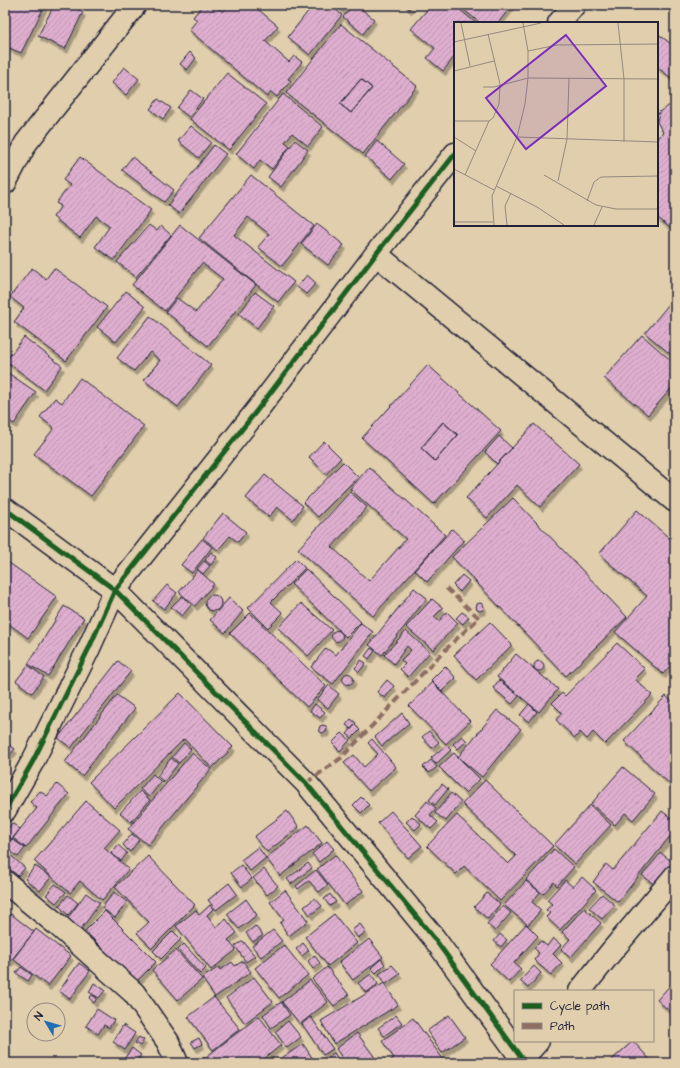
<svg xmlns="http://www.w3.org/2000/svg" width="680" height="1068" font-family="'Architects Daughter',sans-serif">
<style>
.building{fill:url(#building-hatch);stroke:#22223b;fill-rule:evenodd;filter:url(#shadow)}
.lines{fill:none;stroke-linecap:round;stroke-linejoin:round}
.minor-casing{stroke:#22223b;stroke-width:25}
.minor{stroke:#e0ceac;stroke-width:22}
.quiet{stroke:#8d6e63;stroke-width:4;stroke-dasharray:8 4;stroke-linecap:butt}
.cycleway-casing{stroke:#e0ceac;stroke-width:8}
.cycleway{stroke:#1b5e20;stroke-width:5}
.inset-road{fill:none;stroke:#94897f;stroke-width:1}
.view{fill:#7b2cbf;fill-opacity:0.15;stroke:#7b2cbf;stroke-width:2}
.inset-edge{fill:none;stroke:#22223b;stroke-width:2}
</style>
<defs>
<pattern id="building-hatch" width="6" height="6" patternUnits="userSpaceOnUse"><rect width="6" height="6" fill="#deaece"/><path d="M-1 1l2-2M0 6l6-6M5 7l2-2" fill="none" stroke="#be95b2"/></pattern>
<filter id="shadow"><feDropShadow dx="2.5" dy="4.5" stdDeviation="0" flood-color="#0004"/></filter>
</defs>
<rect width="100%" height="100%" fill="#e0ceac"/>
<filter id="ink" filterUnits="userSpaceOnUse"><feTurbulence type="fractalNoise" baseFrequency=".025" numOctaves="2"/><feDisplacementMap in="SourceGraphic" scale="8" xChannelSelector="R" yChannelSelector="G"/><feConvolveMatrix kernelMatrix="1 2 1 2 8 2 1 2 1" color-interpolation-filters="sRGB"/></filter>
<g filter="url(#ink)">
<path class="building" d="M5,5H45L21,53L5,46Z
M54,5H70L83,12L65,49L38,36Z
M203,5L207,8L209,5H215L223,12L229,5H253L278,26L265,41L289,62L294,56L302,62L288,79L291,81L277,97L271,92L267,97L189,30L197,20L193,17Z
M313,5H330L342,15L310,55L288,37Z
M336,5H349L343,11Z
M353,5H356L374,19L363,34L343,17Z
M404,5H413L409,9Z
M431,5H454L476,23H455V56L443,71L427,58L435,48L411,29Z
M458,5H512L498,23H480Z
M341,24L417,86L363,154L286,93ZM361,79L372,88L351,113L340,104Z
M657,33L675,47V81L657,67Z
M190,52L196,58L187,70L180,64Z
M124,67L139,79L126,95L112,83Z
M227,73L266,104L229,150L190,119Z
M361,79L372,88L351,113L340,104Z
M191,90L203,99L189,117L177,108Z
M283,94L323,127L308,146L292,133L285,142L290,146L272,169L260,160L254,169L236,154Z
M158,99L171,108L163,119L150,109Z
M670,105L675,106V171L671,176L675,179V232L657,217V138L663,132L657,122L659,112Z
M191,126L211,142L199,158L178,141Z
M295,140L308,150L281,187L268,177Z
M377,141L404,164L392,179L365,156Z
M214,145L226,154L179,214L168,205Z
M80,157L151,210L114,260L95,247L110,226L96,216L80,238L53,217L61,206L56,203L70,185L63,180Z
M132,157L174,190L164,202L122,170Z
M251,175L314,226L282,266L258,247L269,234L248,217L234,235L294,282L278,302L199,238Z
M317,224L344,245L328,265L301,244Z
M149,225L157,231L161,226L171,235L136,277L117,262Z
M180,225L256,285L208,346L166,312L177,298L196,312L223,279L202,263L165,311L132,285Z
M32,268L46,279L54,268L107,307L66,361L14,322L24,308L10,297Z
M307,275L316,283L306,294L297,287Z
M126,291L145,307L116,342L97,327Z
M255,292L274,306L257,328L239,314Z
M675,297V358L645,333Z
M150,316L211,365L178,407L144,380L160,360L150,352L134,371L117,358Z
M642,335L675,364V384L648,415L604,378Z
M24,337L62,366L44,390L6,361Z
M428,365L501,431L434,504L362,438ZM443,422L458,435L435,461L421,448Z
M5,371L36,392L14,424L5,418Z
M80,378L144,426L91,496L34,454L54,428L40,417L55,398L62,403Z
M443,422L458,435L435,461L421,448Z
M534,424L579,464L540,507L517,485L487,518L466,498Z
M499,436L512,448L497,464L485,452Z
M324,441L341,458L326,474L309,457Z
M343,462L358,477L318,517L303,503Z
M369,467L445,535L373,616L298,549L350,492L367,507L332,547L369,581L406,539L350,489Z
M265,475L303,506L293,520L277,507L269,517L246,498Z
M513,498L627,617L566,676L452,557Z
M637,510L675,543V660L663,674L615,632L647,596L599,554Z
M223,513L246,532L238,542L230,536L218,550L203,538Z
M452,529L464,540L427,582L415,570Z
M202,539L212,547L192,573L181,565Z
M211,552L217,557L211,565L205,560Z
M296,559L305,568L271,602L283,613L268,628L248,608Z
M5,560L57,597L28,638L5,621Z
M204,561L210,566L203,574L197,569Z
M306,569L361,622L346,637L291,584Z
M198,570L214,584L195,606L179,592Z
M462,575L469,581L460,592L453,585Z
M167,585L177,593L164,609L153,601Z
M414,588L427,598L382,655L369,645Z
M205 603a8 8 0 1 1 16 0a8 8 0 1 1-16 0Z
M182,596L191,605L182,616L171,607Z
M229,598L243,611L225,633L210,620Z
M432,599L443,608L434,617L439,621L447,612L458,623L433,650L406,627Z
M476 607a4 4 0 1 1 8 0a4 4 0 1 1-8 0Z
M301,603L332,630L308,656L278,628Z
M64,606L84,618L48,676L28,664Z
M462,612L469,617L463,624L456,618Z
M250,613L326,686L307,707L230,633Z
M490,622L512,645L476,680L454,655Z
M361,623L373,632L333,684L311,667L326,648L336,655Z
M331.5 636a5.5 5.5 0 1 1 11 0a5.5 5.5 0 1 1-11 0Z
M406,631L430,652L408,677L400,669L405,664L401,660L411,650L407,646L394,664L384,655Z
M617,643L645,669L635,679L652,695L605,744L593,732L587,739L580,732L575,738L556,720L562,713L552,703L562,693L565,696Z
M371,648L375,651L369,659L365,656Z
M516,654L558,689L539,712L497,677Z
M361,660L366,663L359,672L355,668Z
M534 666a5 5 0 1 1 10 0a5 5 0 1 1-10 0Z
M118,661L131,671L71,748L58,738Z
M28,665L44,677L32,693L16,681Z
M445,666L456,678L442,691L431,680Z
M342.5 679a5.5 5.5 0 1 1 11 0a5.5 5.5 0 1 1-11 0Z
M387,680L394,686L385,698L377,692Z
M499,680L519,696L512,704L493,688Z
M432,682L470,721L446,744L409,706Z
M329,685L339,694L328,708L317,700Z
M180,693L233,747L212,768L184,739L114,808L89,782Z
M117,695L135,708L82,776L65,762Z
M666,696L675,704V789L624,741Z
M315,704L325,712L320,718L310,711Z
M529,704L537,712L529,722L520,715Z
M497,710L521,729L482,777L458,757Z
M402,713L409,723L382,746L375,737Z
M351,719L356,723L351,729L346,725Z
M355,725L360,730L352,738L347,734Z
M319 729a4 4 0 1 1 8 0a4 4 0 1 1-8 0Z
M429,731L439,742L432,748L422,737Z
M342,733L350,740L340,751L332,743Z
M462,736L467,741L458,749L453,744Z
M372,739L396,767L369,791L344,763L354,755L364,767L378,754L368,743Z
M5,742L15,749L8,757L5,755Z
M184,743L191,749L179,763L172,757Z
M446,745L451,750L436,764L431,758Z
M192,753L211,769L148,845L128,829Z
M454,753L480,779L465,793L439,767Z
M171,758L178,764L164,782L157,776Z
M431,760L437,767L429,773L423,767Z
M623,767L655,794L633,820L625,813L615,825L591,804Z
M153,774L161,782L149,797L140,789Z
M485,780L553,846L500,901L464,866L456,874L427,846L457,815L508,864L516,856L462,804Z
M57,784L69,794L26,848L13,838L37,808L30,802L40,791L47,796Z
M442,784L448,789L435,805L429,800Z
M140,791L150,800L131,822L120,813Z
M451,793L461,802L446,821L435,813Z
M361,797L369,805L361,813L353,805Z
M86,801L120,830L104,848L129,869L102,900L80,881L70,893L34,861Z
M427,801L436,808L430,815L438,822L431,829L415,815Z
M590,805L611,825L575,864L554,845Z
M287,811L299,827L267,852L254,837Z
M391,811L422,846L408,858L378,823Z
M662,811L675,821V830L618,902L593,882L606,864L613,870Z
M412,816L421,824L415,830L406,822Z
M12,823L20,829L12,839L5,833Z
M308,825L322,843L280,876L266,858Z
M132,834L139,840L130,852L123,845Z
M12,839L25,848L18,857L5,847Z
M327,841L334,849L319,862L312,854Z
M118,845L127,853L121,861L111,853Z
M258,847L266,858L250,871L241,860Z
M554,849L574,867L557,886L554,882L543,894L526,880Z
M5,850L25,868L18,876L5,865Z
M661,853L675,864V870L660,889L642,875Z
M335,855L363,891L345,905L317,869Z
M148,856L195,905L152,948L137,933L149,922L115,887Z
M308,863L312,868L291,884L287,879Z
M241,865L252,879L242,887L231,873Z
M35,866L51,877L40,891L25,879Z
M264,869L278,886L267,895L253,878Z
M316,870L328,885L319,892L309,881L298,889L296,886Z
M582,877L596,890L560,930L546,917L550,913L546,910L552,904L547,900L565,880L573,887Z
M526,881L540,892L532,902L541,910L528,925L504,905Z
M229,883L237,894L216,910L208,900Z
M55,884L66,892L56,903L46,895Z
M285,890L308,921L289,936L280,923L284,920L270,902Z
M114,892L127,902L115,918L102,908Z
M86,893L100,903L79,932L65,922Z
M487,893L500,904L488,919L474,907Z
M330,894L336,902L330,906L324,899Z
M602,894L615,905L602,919L589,908Z
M68,895L78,903L68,915L59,906Z
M315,898L322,906L310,915L304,907Z
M246,899L257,915L239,929L227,914Z
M210,905L213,909L207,915L216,927L226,919L237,933L228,940L236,950L211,970L176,926L196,910L199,915Z
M503,906L511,913L495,931L487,924Z
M584,908L601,923L570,958L561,949L570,939L562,932Z
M105,911L156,962L136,982L85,931Z
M11,914L34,932L5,968V922Z
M334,914L357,943L328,966L305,937Z
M360,924L366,932L358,938L352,930Z
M526,924L538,936L514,963L521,969L509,982L490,964Z
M255,926L263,935L253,942L246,933Z
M36,929L71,956L48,986L13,959Z
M273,930L282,941L261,957L252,946Z
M173,931L181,939L161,959L153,951Z
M500,934L507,940L501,947L494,941Z
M553,938L561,945L553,954L562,963L551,975L534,960L539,953L534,948L541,941L547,946Z
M369,939L383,957L353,980L339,962Z
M243,941L255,956L246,962L235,946Z
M303,943L309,950L302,956L296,949Z
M184,944L206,968L200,974L178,950Z
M284,945L308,975L279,998L255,968Z
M176,950L202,979L178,1000L152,970Z
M314,955L320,963L313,969L308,961Z
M381,959L385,964L376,973L371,968Z
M243,961L251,972L215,997L202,978L219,967L220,970L232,962L235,966Z
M79,963L90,971L70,999L59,991Z
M392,965L400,974L386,984L379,974Z
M534,966L541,973L528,988L520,981Z
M21,967L32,975L28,981L16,973Z
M327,967L349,995L334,1006L312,979Z
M371,974L378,984L366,993L358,983Z
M254,977L273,1002L245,1023L226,998Z
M310,980L328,1002L300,1024L282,1002Z
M675,980V1016L657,1000Z
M94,983L105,990L99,998L89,992Z
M384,983L398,1005L334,1044L321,1021Z
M92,995L97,998L94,1003L89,998Z
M214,997L240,1029L213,1050L188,1017Z
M281,1002L290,1015L271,1028L263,1015Z
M97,1009L114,1020L109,1028L104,1025L98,1034L86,1026Z
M396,1015L402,1023L384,1036L378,1028Z
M449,1015L465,1037L442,1053L427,1031Z
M259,1016L281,1045L259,1063H198Z
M311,1017L333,1049L323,1055L302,1024Z
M413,1018L446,1063H387L394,1058L382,1041Z
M288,1021L301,1037L287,1048L275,1032Z
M123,1025L135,1033L125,1050L113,1042Z
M357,1033L379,1063H346L336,1049Z
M139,1037L144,1040L140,1046L135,1043Z
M199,1038L202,1044L195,1048L191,1042Z
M633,1041L653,1063H608Z
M303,1044L315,1062L274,1063Z
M132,1048L141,1055L135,1063H121Z
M334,1053L341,1063H321Z"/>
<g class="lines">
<g class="minor-casing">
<path id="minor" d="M559,23L574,5
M5,183L26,143L135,5
M376,254L675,501
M5,509L115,590L306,783L434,938L525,1063
M5,810L33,761L89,648L115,590L258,409L376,254L455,154
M5,882L59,926L134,993L168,1042L177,1063
M580,991L611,952L675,876
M522,1059L538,1041"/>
</g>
<use href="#minor" class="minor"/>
<path class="quiet" d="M306,783L341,758L452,643L479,618L444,586"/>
<g class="cycleway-casing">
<path id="cycleway" d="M5,509L115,590L306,783L434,938L525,1063
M5,810L33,761L89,648L115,590L258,409L376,254L455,154"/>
</g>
<use href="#cycleway" class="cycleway"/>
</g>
</g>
<g transform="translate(454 22)">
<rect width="204" height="204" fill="#e0ceac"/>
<path class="inset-road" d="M7,1L16,44M164,1L170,57V120M34,12L46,62L45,82L39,96L35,99M0,20L87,1M74,29L103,23L204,22M0,49L40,39M29,65H40L74,56L204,57M0,99H35L11,153M0,115L22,129M63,115L204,120M0,147L40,168M90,153L142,183L162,187H204M104,159L113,117L115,56M42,164L83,185L110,203M133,179L140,160L147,155L204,154M0,200H39M40,203L38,174L63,115L71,82L74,56V29L69,1M53,203L51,184L57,171M140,203L148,185"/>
<path class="view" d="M112,13L152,64L72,127L32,76Z"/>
<rect width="204" height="204" class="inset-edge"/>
</g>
<rect width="680" height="1068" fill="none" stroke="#e0ceac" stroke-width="20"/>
<rect x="10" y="10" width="660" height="1048" fill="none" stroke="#22223b" stroke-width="1.5" filter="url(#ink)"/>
<rect x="514" y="990" width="140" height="52" fill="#e0ceac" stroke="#94897f"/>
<rect x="522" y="1003" width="20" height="6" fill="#1b5e20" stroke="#94897f"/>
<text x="550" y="1010" font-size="12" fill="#22223b">Cycle path</text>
<rect x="522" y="1023" width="20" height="6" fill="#8d6e63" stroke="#94897f"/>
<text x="550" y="1030" font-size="12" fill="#22223b">Path</text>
<g transform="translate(46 1022) rotate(308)"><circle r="19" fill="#e0ceac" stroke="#94897f"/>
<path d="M0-3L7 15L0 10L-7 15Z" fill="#1f6fb2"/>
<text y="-6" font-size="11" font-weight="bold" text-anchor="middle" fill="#22223b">N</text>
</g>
</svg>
